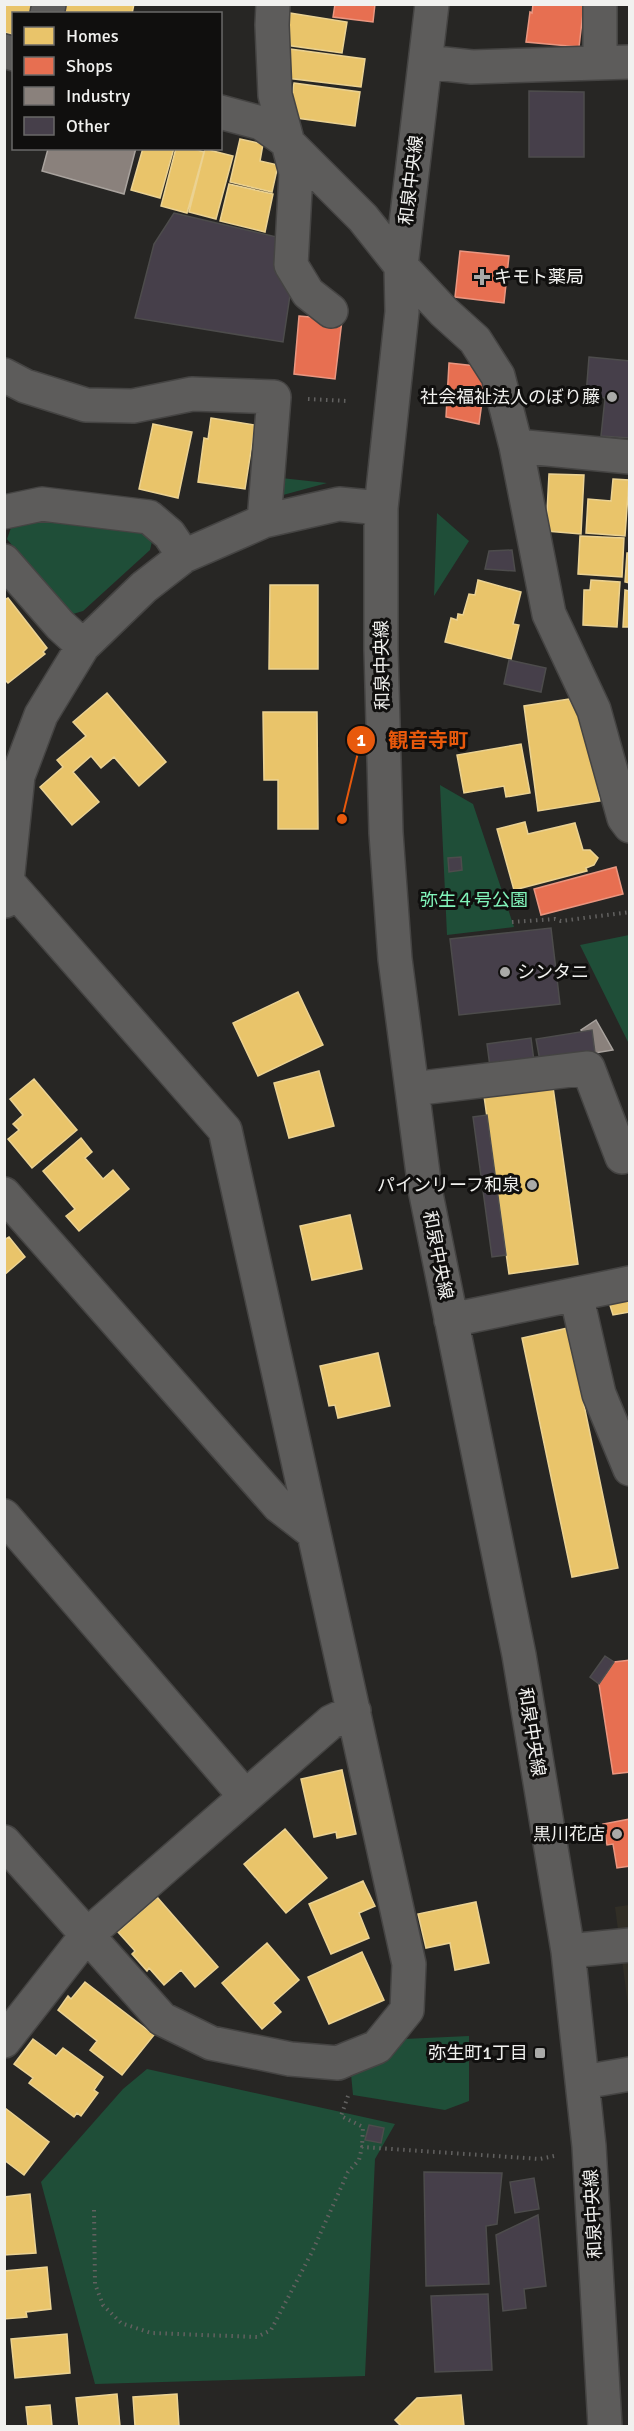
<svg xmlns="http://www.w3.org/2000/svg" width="634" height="2431" font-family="Signika,'Noto Sans JP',sans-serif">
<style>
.built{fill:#312e26}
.green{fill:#1f4e38}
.homes{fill:#e9c46a;stroke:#ebd292;stroke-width:1.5}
.shops{fill:#e76f51;stroke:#ea9680;stroke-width:1.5}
.industry{fill:#8a817c;stroke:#a9a39e;stroke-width:1.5}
.building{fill:#463f4a;stroke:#4d4c4c;stroke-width:1.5}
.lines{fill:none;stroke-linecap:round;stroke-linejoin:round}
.minor-casing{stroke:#454443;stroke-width:36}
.path{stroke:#626160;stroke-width:4;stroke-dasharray:1.5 4.5;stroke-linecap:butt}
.minor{stroke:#5d5c5b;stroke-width:33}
.poi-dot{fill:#aaaaa8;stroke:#100f0e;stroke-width:2}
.labels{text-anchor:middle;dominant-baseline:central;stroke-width:6;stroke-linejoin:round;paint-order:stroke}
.street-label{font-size:18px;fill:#f1f1ef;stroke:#100f0e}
.poi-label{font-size:18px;fill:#f1f1ef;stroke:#100f0e;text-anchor:end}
.park-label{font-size:18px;fill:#81f4ba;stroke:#100f0e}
.leader{fill:none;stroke:#e8590c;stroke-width:2}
.callout-dot{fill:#e8590c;stroke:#100f0e;stroke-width:2}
.mark-label{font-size:18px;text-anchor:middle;font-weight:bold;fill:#fff}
.callout-label{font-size:20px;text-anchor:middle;font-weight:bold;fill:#e8590c;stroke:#100f0e;stroke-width:6;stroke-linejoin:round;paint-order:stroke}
</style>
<rect width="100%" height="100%" fill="#272624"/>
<path class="built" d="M629,1905V2013L615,1907Z"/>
<path class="green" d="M272,477L327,483L272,498Z
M437,513L469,541L434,596Z
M22,518L128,521L153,537L150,550L83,611L73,614L62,607L7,539L12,525Z
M440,785L473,804L514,927L447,935Z
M629,935H630L629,1044L580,945Z
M469,2036V2101L445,2110L353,2095L351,2074L404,2039Z
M147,2069L395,2124L375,2159L365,2376L95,2384L41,2182L123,2089Z"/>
<path class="homes" d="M4,4H32L29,14H14V35L4,32Z
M65,4H134L132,14H63Z
M290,13L347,22L342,53L285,45Z
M290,49L365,59L361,87L286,78Z
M294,83L360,92L355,126L289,117Z
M240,139L263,144L260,161L278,165L272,192L230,182Z
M143,148H174L160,198L131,190Z
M176,148H191L204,152L187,213L161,206Z
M205,149L233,156L216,219L189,212Z
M229,184L273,194L265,232L220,221Z
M211,418L255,425L245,489L198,482L204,438L208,439Z
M153,424L192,432L178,498L139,489Z
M549,474L584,475L581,534L546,531Z
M613,479L629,480L625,536L586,533L588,499L611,501Z
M580,536L624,538L622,577L578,574Z
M627,553H630V583L625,582Z
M478,580L521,592L513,624L519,625L511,659L445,642L451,618L457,620L458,614L463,615L469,594L475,595Z
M591,580L620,582L617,627L583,625L584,590H590Z
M270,585H318V669H269Z
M625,590L630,591V627H623Z
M8,598L47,648L43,652L45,654L8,683L4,679V600Z
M107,693L166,762L139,786L114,757L101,768L91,756L73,772L99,802L72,825L40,787L63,767L57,760L86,736L73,722Z
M569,699L583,721L588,735L600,801L538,811L524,706Z
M263,712H317L318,829H278V780H264Z
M521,744L530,793L506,797L504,786L464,793L457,755Z
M525,822L528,834L575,823L583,850H590L598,858L594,865L586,868L587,871L514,890L497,829Z
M298,992L323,1045L258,1076L233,1023Z
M319,1071L334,1126L289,1138L274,1083Z
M34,1079L77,1130L32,1168L8,1139L19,1130L13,1124L23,1115L10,1099Z
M553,1087L578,1264L509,1274L484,1096Z
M81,1138L92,1152L85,1158L103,1179L113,1170L129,1189L79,1231L66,1216L75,1209L43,1171Z
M350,1215L362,1269L312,1280L300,1226Z
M9,1237L25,1257L4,1275V1240Z
M628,1298L630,1312L613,1315L609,1302Z
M568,1328L618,1568L572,1577L522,1338Z
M378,1353L390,1406L338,1418L335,1405L329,1406L320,1366Z
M342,1770L356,1834L337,1838L336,1832L314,1837L301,1779Z
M285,1829L327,1878L286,1913L244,1864Z
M363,1881L375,1906L359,1913L369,1938L331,1954L309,1904Z
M157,1897L218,1967L195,1987L181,1970L164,1985L149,1968L147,1971L132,1954L135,1951L118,1932Z
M476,1902L489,1963L455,1970L450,1943L426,1948L418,1914Z
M267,1943L299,1980L273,2003L281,2012L262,2029L222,1983Z
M362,1952L384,2000L329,2024L308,1977Z
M85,1982L154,2035L122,2075L90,2050L97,2041L58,2010L68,1996L71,1999Z
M33,2039L56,2056L63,2048L103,2077L94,2090L98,2093L81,2116L77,2113L74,2117L29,2083L33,2078L14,2064Z
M5,2108L49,2142L24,2175L4,2160Z
M30,2194L36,2253L4,2255V2197Z
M47,2267L51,2309L26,2312L27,2317L4,2319V2271Z
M67,2334L70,2373L15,2378L11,2339Z
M117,2394L120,2426H79L76,2398Z
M177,2394L179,2426H135L133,2397Z
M461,2395L464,2426H401L395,2420L417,2398Z
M50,2405L52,2426H28L26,2407Z"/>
<path class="shops" d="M335,4H375L373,22L333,17Z
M533,4H584L579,47L526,42L530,12L532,13Z
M460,251L509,256L504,303L455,297Z
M299,316L342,320L335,379L294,374Z
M449,363L476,366L485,380L479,424L446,417Z
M616,867L623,894L541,915L534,889Z
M630,1660V1772L613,1774L599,1684L614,1662Z
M630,1819V1866L617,1868L613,1844L607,1845L603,1824Z"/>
<path class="industry" d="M46,148H136L124,194L42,171L48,149Z
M596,1020L613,1050L595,1053L581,1030Z"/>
<path class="building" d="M529,91L584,92V157H529Z
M174,213L281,238L275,271L293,275L283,342L135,318L154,244Z
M589,357L630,361V438L601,436L605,398L586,396Z
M512,550L515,571L485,569L489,551Z
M509,660L546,668L541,692L504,684Z
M461,857L462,870L449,872L448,858Z
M551,928L560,1004L459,1015L450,939Z
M592,1030L595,1053L540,1061L536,1039Z
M531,1038L534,1061L490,1067L487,1044Z
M487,1115L506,1255L492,1257L473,1117Z
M605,1656L614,1662L599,1684L590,1677Z
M369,2125L384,2128L381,2143L365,2140Z
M424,2172L502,2173L497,2224L486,2226L489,2284L426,2286Z
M534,2178L539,2209L515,2213L510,2182Z
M538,2215L546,2286L524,2289L526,2308L503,2311L496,2235Z
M488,2294L492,2370L435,2372L431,2296Z"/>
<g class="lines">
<g class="minor-casing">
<path id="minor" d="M273,4L272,25L275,95L296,173L291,265L308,293L331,311
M432,4L401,266L402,312L381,508V650L386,833L395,959L425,1189L519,1655L568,1951L589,2146L605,2426
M600,4V63
M47,14L49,4
M4,51L14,54
M426,62L472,67L630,62
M220,112L261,123L286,141L363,218L401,266L444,312L475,340L498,376L516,446L549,614L594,710L624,818L630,826
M4,375L25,386L86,405L133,406L192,394L274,397L264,521
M516,446L630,457
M4,512L42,504L149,517L169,534L184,556
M4,561L60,625L83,646
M4,878L225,1130L409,1964L407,2010L377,2047L347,2059L338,2063L290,2059L211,2043L162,2019L4,1842
M5,901L18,776L41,715L83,646L144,587L184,556L264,521L339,504L381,508
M412,1089L588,1068L622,1157
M4,1194L279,1506L314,1533
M576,1294L599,1394L630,1469
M451,1320L630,1283
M4,1516L245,1796
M568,1951L630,1945
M4,2041L86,1936L331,1722L354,1711
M583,2082L630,2074"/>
</g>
<path class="path" d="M308,399L347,401
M512,922L555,919L561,921L630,912
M348,2096L341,2116L363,2127L362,2147
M94,2210L95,2284L103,2305L121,2323L151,2333L257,2337L271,2330L312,2252L348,2172L359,2160L362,2147L540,2159L554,2156"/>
<use href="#minor" class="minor"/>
</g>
<g class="poi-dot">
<path d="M479 268h6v6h6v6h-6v6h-6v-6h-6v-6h6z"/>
<circle cx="612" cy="397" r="6"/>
<circle cx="505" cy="972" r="6"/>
<circle cx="532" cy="1185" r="6"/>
<circle cx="617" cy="1834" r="6"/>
<rect x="534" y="2047" width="12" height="12" rx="3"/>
</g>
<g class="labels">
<g class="street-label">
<text transform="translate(411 180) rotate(-83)">和泉中央線</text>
<text transform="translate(382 665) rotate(-91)">和泉中央線</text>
<text transform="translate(438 1255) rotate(79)">和泉中央線</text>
<text transform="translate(532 1732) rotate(81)">和泉中央線</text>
<text transform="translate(593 2214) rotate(-93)">和泉中央線</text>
</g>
<g class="poi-label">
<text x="494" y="277" text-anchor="start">キモト薬局</text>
<text x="600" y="397">社会福祉法人のぼり藤</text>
<text x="517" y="972" text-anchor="start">シンタニ</text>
<text x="520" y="1185">パインリーフ和泉</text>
<text x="605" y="1834">黒川花店</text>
<text x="528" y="2053">弥生町1丁目</text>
</g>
<g class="park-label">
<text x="474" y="900">弥生４号公園</text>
</g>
</g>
<path class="leader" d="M342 819L361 740"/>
<g class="callout-dot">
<circle cx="342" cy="819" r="6"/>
<circle cx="361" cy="740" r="15"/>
</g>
<g class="mark-label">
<text x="361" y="746">1</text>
</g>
<g class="callout-label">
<text x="428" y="747">観音寺町</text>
</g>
<rect width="634" height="2431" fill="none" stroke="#f1f1ef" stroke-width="12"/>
<rect x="12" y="12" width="210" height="138" fill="#100f0e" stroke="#6a6968" stroke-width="1.5"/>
<rect x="24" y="27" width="30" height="18" fill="#e9c46a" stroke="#6a6968" stroke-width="1.5"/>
<text x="66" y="42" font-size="18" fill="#f1f1ef">Homes</text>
<rect x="24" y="57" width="30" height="18" fill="#e76f51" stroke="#6a6968" stroke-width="1.5"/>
<text x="66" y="72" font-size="18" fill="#f1f1ef">Shops</text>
<rect x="24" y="87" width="30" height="18" fill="#8a817c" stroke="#6a6968" stroke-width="1.5"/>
<text x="66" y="102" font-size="18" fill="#f1f1ef">Industry</text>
<rect x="24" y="117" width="30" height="18" fill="#463f4a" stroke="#6a6968" stroke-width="1.5"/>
<text x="66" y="132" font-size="18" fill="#f1f1ef">Other</text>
</svg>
